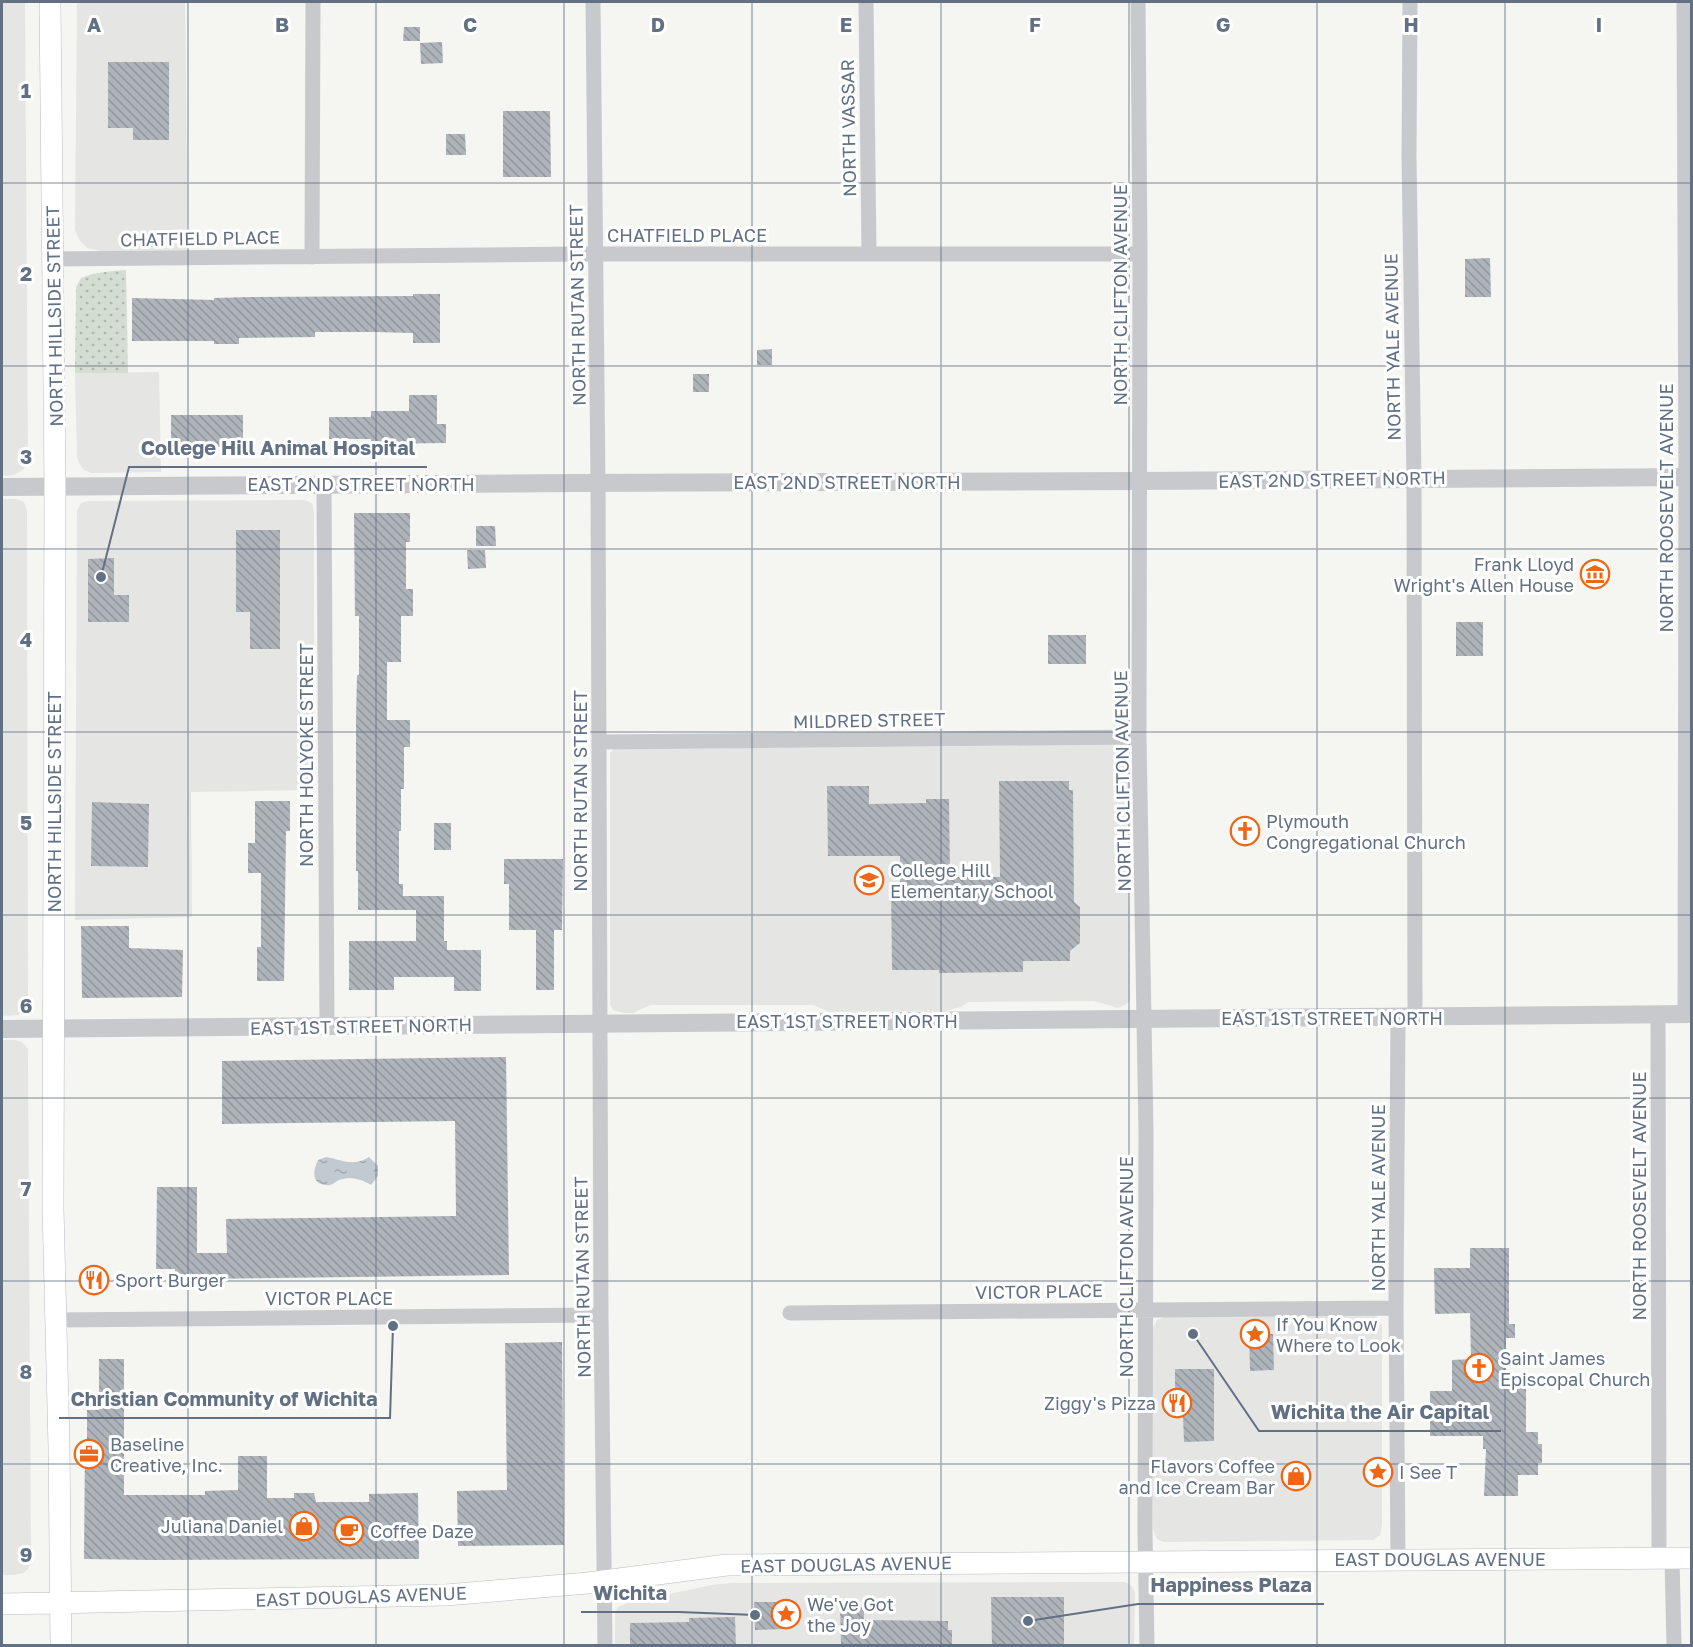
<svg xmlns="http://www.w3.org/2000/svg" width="1693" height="1647" font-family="'Golos Text',sans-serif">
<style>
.built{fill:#e5e6e4}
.grass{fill:url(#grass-dots)}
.water{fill:url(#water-ripples)}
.building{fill:url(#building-back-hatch)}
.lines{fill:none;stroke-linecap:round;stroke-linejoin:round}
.secondary-casing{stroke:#b9bcc1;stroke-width:22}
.minor{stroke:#c7c9cd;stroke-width:15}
.tertiary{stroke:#c7c9cd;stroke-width:18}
.secondary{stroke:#fff;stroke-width:21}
.grid{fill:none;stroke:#627084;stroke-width:1.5;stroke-opacity:0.55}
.labels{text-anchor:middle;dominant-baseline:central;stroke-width:6;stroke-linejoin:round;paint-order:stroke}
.street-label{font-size:18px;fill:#627084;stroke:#fff}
.poi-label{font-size:18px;fill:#627084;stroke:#fff;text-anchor:start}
.grid-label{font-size:20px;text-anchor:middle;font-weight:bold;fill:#627084;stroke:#fff;stroke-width:6;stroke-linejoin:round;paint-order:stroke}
.leader{fill:none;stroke:#627084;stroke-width:2}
.callout-dot{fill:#627084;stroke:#fff;stroke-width:2}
.callout-label{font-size:20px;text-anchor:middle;font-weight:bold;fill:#627084;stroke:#fff;stroke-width:6;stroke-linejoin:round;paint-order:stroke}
</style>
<defs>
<pattern id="grass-dots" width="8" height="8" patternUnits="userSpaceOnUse" patternTransform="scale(1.5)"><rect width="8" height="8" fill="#d4ddd1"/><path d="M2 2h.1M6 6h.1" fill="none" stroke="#afb8af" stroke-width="1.8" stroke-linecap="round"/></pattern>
<pattern id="water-ripples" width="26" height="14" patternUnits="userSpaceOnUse" patternTransform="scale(1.5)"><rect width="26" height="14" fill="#c2cad1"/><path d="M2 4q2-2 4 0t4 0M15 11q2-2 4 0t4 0" fill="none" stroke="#a1a8af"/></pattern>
<pattern id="building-back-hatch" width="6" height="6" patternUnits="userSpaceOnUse" patternTransform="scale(1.5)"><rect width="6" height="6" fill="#afb4bb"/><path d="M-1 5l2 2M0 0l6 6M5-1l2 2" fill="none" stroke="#92979e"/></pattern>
</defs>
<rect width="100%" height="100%" fill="#f5f5f1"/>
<path class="built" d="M2,2H25L28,462L23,470L14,475L2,476Z
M77,2H185L188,250L101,251L87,248L79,240L75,230Z
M159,372L161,472L91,473L84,470L79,463L77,456L75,373Z
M2,499H16L24,502L27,511L28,1001L26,1011L19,1015L2,1016Z
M305,500L312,503L314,512V790L191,792L192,917L75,920L77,511L81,503L89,501Z
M1118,745L1125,747L1129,760L1130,1001L1125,1005L1118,1008L1094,1001L969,1002L961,1007L946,1011L829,1012L814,1005H650L633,1013H623L613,1010L610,1004V753L614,749Z
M2,1040H14L22,1042L28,1049V1062L31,1562L28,1569L23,1573L14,1575H2Z
M1374,1314L1379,1319L1382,1326V1525L1380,1535L1374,1540L1164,1542L1157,1539L1153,1529L1152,1330L1157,1320L1164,1317Z
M1125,1582L1132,1586L1135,1593L1134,1645L615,1646V1613L618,1607L627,1603L712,1585L731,1583Z"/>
<path class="grass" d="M126,270L128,373H75L76,287L81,278C96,272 110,271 126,270Z"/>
<path class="water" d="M326,1157C343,1160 353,1167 369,1157L378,1166V1176L371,1185C362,1179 349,1176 339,1180C335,1182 332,1186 326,1185C311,1184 313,1170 318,1160Z"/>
<path class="building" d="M404,27H420V41H403Z
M442,42L443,63L421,64L420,43Z
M108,62H169V140H133V128H108Z
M503,111H550L551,177H503Z
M446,134H465L466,155H446Z
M1490,258L1491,297H1465V259Z
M413,294H440V343H413V333L375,332H315V337L239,338V344H214V341H132V298L214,300V298L250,297L413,296Z
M772,349V365H757V350Z
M693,374H709V392H693Z
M409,395H437V424H446V443L371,444V439H329V417H371V411H409Z
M171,415H243V447H206V443H171Z
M354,513H410V542H406V589H413V616H401V662H387V720H410V747H404V789H401V831H399V884H403V896H444V941H447V950H481V991H454V977H394V990H349V941H416V910H358V871H356V720L357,675H359V616H355Z
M476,526H495L496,546H476Z
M236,530H280V649H250V612H236Z
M467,550H485L486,568L468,569Z
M114,558V595H129V622H88V559Z
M1456,622H1483V656H1456Z
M1048,635H1086V664H1048Z
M999,781H1069V790H1073L1074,902L1080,907V943L1070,951V961H1023V972L939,973V970H892L891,883H900V856H828L827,786H869V804L926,803V799H949L950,877H1000Z
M255,801H290V831H286L284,981H257V947H261V873H248V843H255Z
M92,802L149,804L148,867L91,866Z
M434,823H451V850H434Z
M504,859H563L562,930H554V990H536V930H509V884H504Z
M81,926H129V948L183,950L182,997L82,998Z
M506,1057L509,1275L203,1279V1282H175V1269H156L157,1187H197V1253H227L226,1219L456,1216L455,1121L222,1124V1061Z
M1470,1248H1509V1324H1515V1338H1506V1379H1526V1432H1538V1444H1542V1463H1538V1475H1518V1496H1484L1486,1449H1483V1436H1430V1391H1452V1360L1471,1359L1470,1313L1435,1314L1434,1268H1470Z
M1249,1334H1273L1274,1370L1250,1371Z
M562,1342L564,1545L458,1546L457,1491L507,1490L505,1343Z
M99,1359H124V1495H205V1491L238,1490V1456H267V1498H294V1493H314L316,1502H369V1494L418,1493L419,1559L153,1560L84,1559L85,1447H87V1410H99Z
M1175,1369H1214V1441L1184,1442L1183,1416H1175Z
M991,1597H1064V1646H992Z
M754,1602H786V1629L755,1630Z
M840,1604H864V1620L948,1621V1630H952V1646H841Z
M735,1617L736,1646H630V1623L689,1622V1618Z"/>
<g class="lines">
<g class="secondary-casing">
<path id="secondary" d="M50,2L55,486L53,1208L59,1447L61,1646
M2,1604L446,1595L588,1583L727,1565L1692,1558"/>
</g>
<path class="minor" d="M593,2L598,483L601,1315L605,1646
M866,2L869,254
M1138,2L1140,254L1139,737L1146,1133L1145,1532L1147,1646
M1410,2L1409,156L1414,478L1415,1017
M1684,2L1686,477L1685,1015
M312,257L313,2
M53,259L577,254H1140
M324,484L327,1026
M599,742L1139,737
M1658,1015L1659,1558
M1398,1017L1396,1308L1398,1559
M790,1313L1396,1308
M56,1320L601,1315
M1672,1558L1674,1646"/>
<path class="tertiary" d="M2,487L577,483L1140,481L1692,477
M2,1029L1692,1014"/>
<use href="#secondary" class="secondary"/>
</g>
<path class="grid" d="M188,2V1646M376,2V1646M564,2V1646M752,2V1646M941,2V1646M1129,2V1646M1317,2V1646M1505,2V1646M2,183H1692M2,366H1692M2,549H1692M2,732H1692M2,915H1692M2,1098H1692M2,1281H1692M2,1464H1692"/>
<defs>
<g id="museum-ring" transform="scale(1.5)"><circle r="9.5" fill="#fff" stroke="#f06615" stroke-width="1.5"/><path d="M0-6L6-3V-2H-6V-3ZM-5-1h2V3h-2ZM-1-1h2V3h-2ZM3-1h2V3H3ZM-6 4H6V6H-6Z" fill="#f06615"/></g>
<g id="church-ring" transform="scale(1.5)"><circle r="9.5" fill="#fff" stroke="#f06615" stroke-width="1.5"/><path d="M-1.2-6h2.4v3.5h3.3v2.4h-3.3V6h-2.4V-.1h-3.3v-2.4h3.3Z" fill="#f06615"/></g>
<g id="school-ring" transform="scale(1.5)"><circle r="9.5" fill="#fff" stroke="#f06615" stroke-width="1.5"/><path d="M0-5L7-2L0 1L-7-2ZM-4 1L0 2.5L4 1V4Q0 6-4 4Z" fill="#f06615"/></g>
<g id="restaurant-ring" transform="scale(1.5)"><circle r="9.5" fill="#fff" stroke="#f06615" stroke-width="1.5"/><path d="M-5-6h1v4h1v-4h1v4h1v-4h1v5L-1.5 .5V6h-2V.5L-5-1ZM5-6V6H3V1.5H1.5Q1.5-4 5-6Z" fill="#f06615"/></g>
<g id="sight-ring" transform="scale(1.5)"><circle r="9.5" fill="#fff" stroke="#f06615" stroke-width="1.5"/><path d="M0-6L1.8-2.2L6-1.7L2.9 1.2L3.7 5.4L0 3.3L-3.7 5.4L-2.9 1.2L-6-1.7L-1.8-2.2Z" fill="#f06615"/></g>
<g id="office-ring" transform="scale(1.5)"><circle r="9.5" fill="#fff" stroke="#f06615" stroke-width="1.5"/><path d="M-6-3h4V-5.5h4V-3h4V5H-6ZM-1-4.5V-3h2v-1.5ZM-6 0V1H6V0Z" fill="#f06615"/></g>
<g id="shop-ring" transform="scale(1.5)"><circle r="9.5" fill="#fff" stroke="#f06615" stroke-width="1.5"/><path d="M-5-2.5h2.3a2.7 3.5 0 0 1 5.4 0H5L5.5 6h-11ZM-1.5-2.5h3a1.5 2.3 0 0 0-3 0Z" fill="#f06615"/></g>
<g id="cafe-ring" transform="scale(1.5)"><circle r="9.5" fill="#fff" stroke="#f06615" stroke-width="1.5"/><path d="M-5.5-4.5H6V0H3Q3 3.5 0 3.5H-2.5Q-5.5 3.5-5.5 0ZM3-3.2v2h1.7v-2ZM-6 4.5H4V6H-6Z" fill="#f06615"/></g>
</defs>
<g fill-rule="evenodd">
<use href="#museum-ring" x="1595" y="574"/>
<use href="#church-ring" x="1245" y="831"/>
<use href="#school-ring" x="869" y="880"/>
<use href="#restaurant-ring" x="94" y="1280"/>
<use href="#sight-ring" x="1255" y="1334"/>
<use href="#church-ring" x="1479" y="1368"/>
<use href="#restaurant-ring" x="1177" y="1403"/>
<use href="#office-ring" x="89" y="1454"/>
<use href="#sight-ring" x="1378" y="1472"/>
<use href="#shop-ring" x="1296" y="1476"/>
<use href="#shop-ring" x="304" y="1526"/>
<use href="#cafe-ring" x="349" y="1531"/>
<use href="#sight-ring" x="786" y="1614"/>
</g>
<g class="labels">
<g class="street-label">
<text transform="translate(848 128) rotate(-91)">NORTH VASSAR</text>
<text x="687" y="235">CHATFIELD PLACE</text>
<text transform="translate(200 238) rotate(-1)">CHATFIELD PLACE</text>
<text transform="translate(1120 295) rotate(-90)">NORTH CLIFTON AVENUE</text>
<text transform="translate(577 305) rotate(-91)">NORTH RUTAN STREET</text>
<text transform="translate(54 316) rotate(-91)">NORTH HILLSIDE STREET</text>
<text transform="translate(1392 347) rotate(-91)">NORTH YALE AVENUE</text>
<text transform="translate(1332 479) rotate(-1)">EAST 2ND STREET NORTH</text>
<text x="847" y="482">EAST 2ND STREET NORTH</text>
<text x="361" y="484">EAST 2ND STREET NORTH</text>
<text transform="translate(1666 508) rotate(-90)">NORTH ROOSEVELT AVENUE</text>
<text transform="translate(869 720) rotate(-1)">MILDRED STREET</text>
<text transform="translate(306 755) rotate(-90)">NORTH HOLYOKE STREET</text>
<text transform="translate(1122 781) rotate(-91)">NORTH CLIFTON AVENUE</text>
<text transform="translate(580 791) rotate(-90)">NORTH RUTAN STREET</text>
<text transform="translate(54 802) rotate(-90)">NORTH HILLSIDE STREET</text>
<text x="1332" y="1018">EAST 1ST STREET NORTH</text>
<text x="847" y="1021">EAST 1ST STREET NORTH</text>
<text transform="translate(361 1026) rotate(-1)">EAST 1ST STREET NORTH</text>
<text transform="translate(1639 1196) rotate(-90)">NORTH ROOSEVELT AVENUE</text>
<text transform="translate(1378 1198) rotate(-90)">NORTH YALE AVENUE</text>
<text transform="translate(1126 1267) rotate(-90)">NORTH CLIFTON AVENUE</text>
<text transform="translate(582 1277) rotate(-91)">NORTH RUTAN STREET</text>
<text transform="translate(1039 1291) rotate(-1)">VICTOR PLACE</text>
<text x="329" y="1298">VICTOR PLACE</text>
<text x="1440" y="1559">EAST DOUGLAS AVENUE</text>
<text transform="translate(846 1564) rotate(-1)">EAST DOUGLAS AVENUE</text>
<text transform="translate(361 1596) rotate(-2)">EAST DOUGLAS AVENUE</text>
</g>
<g class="poi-label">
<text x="1574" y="564" text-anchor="end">Frank Lloyd<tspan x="1574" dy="21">Wright's Allen House</tspan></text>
<text x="1266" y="821">Plymouth<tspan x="1266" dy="21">Congregational Church</tspan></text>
<text x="890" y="870">College Hill<tspan x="890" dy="21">Elementary School</tspan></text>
<text x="115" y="1280">Sport Burger</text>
<text x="1276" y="1324">If You Know<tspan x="1276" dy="21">Where to Look</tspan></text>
<text x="1500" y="1358">Saint James<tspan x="1500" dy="21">Episcopal Church</tspan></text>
<text x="1156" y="1403" text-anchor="end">Ziggy's Pizza</text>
<text x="110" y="1444">Baseline<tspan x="110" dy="21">Creative, Inc.</tspan></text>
<text x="1275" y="1466" text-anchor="end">Flavors Coffee<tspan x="1275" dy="21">and Ice Cream Bar</tspan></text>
<text x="1399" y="1472">I See T</text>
<text x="283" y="1526" text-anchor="end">Juliana Daniel</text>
<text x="370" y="1531">Coffee Daze</text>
<text x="807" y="1604">We've Got<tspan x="807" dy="21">the Joy</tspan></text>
</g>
</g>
<g class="grid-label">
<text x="94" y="32">A</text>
<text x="282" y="32">B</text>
<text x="470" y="32">C</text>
<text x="658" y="32">D</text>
<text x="846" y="32">E</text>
<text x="1035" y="32">F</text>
<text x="1223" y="32">G</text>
<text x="1411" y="32">H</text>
<text x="1599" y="32">I</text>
<text x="26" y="98">1</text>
<text x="26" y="281">2</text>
<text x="26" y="464">3</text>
<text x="26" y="647">4</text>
<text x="26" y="830">5</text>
<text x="26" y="1013">6</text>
<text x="26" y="1196">7</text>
<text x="26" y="1379">8</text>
<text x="26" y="1562">9</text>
</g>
<path class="leader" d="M101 577L129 467H427M393 1326L390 1418H59M1193 1334L1259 1431H1501M1028 1621L1138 1604H1324M755 1615L679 1612H581"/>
<g class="callout-dot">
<circle cx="101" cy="577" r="6"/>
<circle cx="393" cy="1326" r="6"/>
<circle cx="1193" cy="1334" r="6"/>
<circle cx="1028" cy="1621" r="6"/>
<circle cx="755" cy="1615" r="6"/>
</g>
<g class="callout-label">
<text x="278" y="455">College Hill Animal Hospital</text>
<text x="224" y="1406">Christian Community of Wichita</text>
<text x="1380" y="1419">Wichita the Air Capital</text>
<text x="1231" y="1592">Happiness Plaza</text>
<text x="630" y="1600">Wichita</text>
</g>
<rect width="1693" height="1647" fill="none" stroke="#627084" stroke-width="6"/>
</svg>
